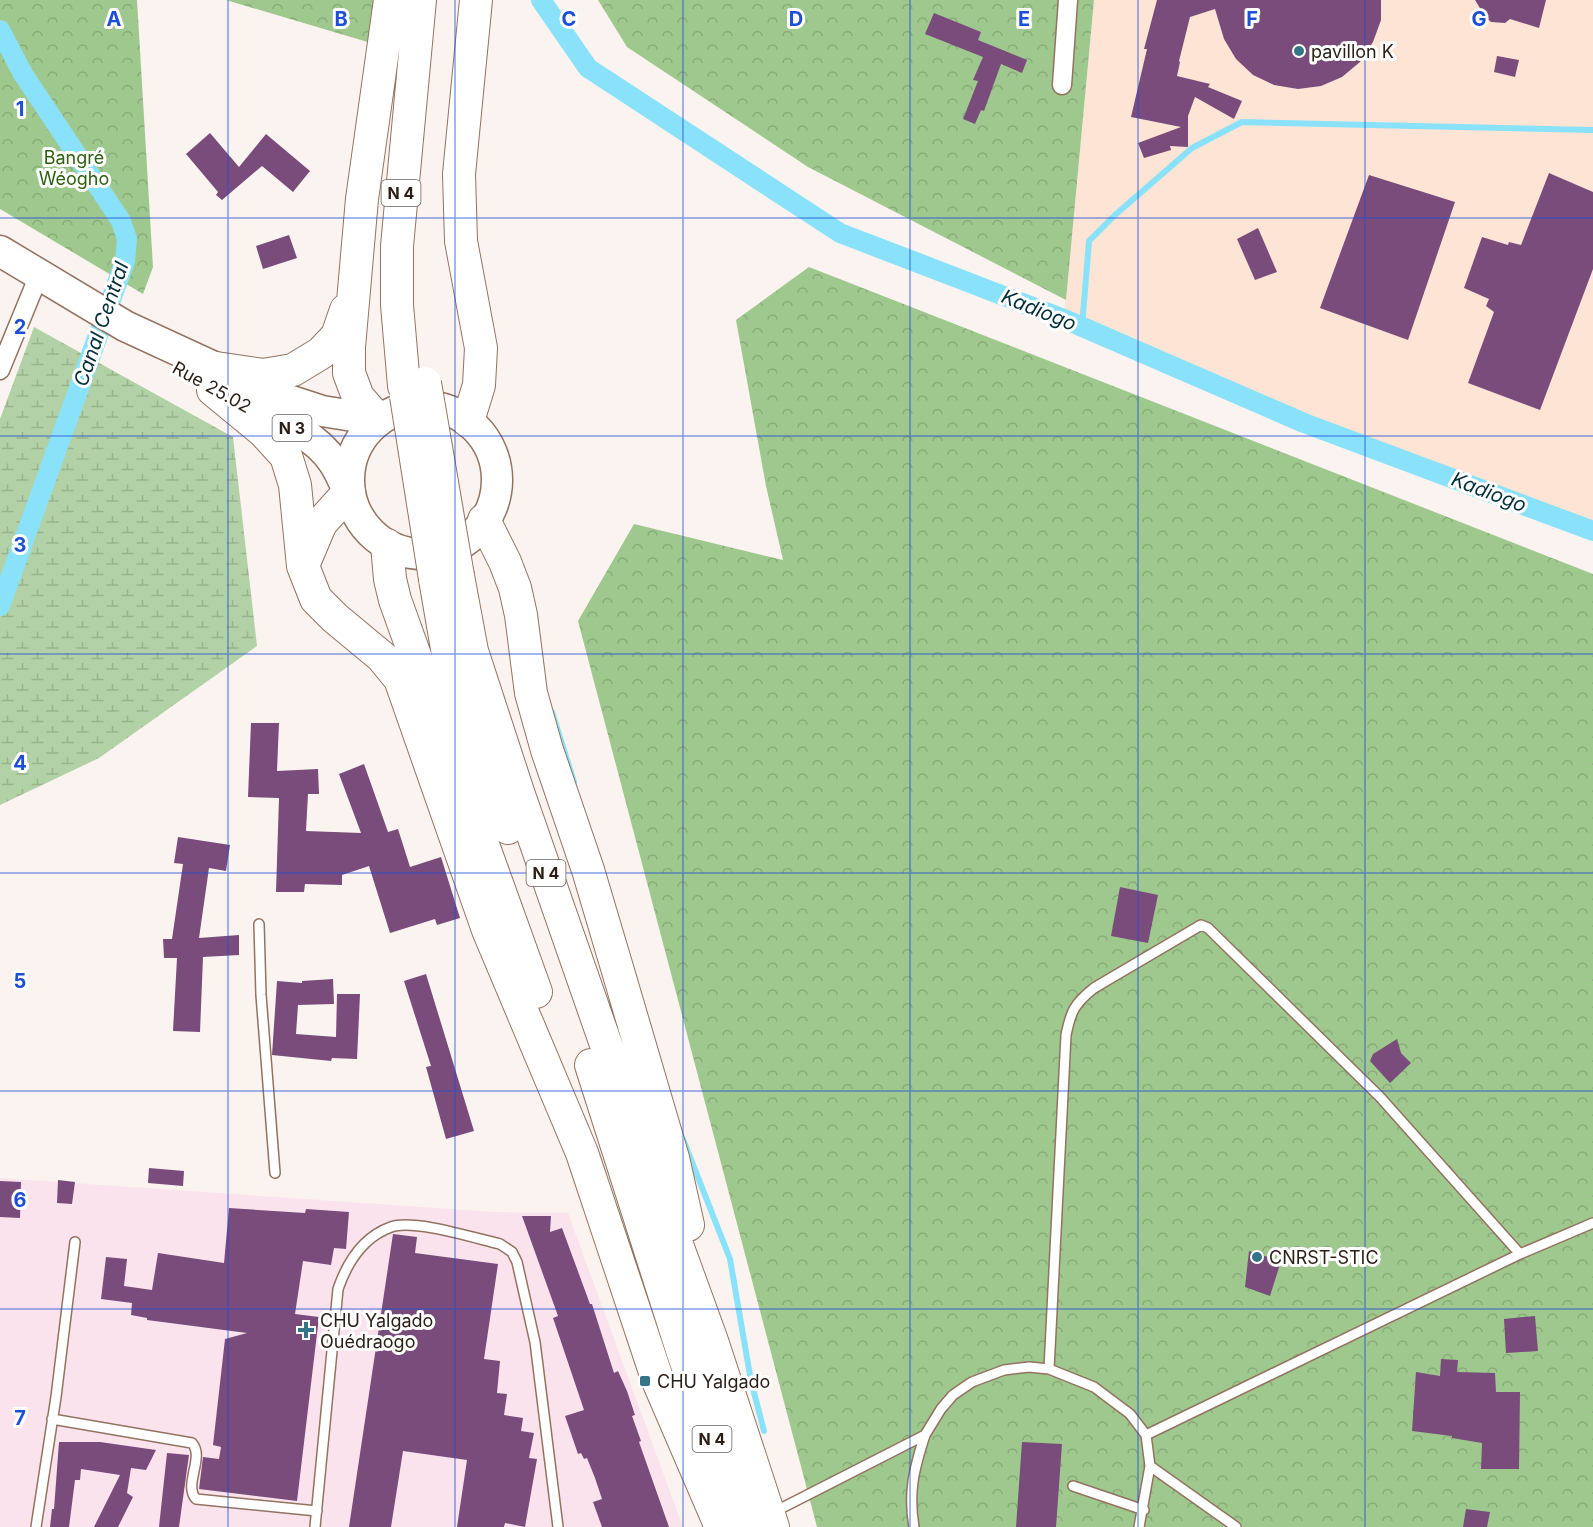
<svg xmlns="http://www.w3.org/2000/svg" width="1593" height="1527" font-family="Inter,sans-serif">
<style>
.built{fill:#fee4d5}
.medical{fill:#fbe3ee}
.forest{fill:url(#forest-crowns)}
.wetland{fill:url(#wetland-marsh)}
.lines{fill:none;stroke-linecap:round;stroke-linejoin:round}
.stream{stroke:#89e2f9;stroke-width:6}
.canal{stroke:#89e2f9;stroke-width:20}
.building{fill:#794c7b}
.service-casing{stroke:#937360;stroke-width:12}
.minor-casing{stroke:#937360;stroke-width:21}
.primary-casing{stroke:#937360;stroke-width:33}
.trunk-casing{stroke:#937360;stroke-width:34}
.service{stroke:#fff;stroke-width:9}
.minor{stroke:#fff;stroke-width:18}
.primary{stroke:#fff;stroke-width:30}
.trunk{stroke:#fff;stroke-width:32}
.trunk-bridge-casing{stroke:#937360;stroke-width:34;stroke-linecap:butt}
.trunk-bridge{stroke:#fff;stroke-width:32}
.grid{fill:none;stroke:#1d4ed8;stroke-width:1.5;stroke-opacity:0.55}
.poi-dot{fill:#337587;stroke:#fff;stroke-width:2}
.labels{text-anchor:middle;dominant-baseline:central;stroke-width:6;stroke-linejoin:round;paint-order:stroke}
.shield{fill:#fff;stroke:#6a625c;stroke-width:1.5}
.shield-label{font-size:16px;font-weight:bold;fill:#2a1e16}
.poi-label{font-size:18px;fill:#2a1e16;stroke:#fff;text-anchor:start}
.park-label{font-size:18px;fill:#2e6010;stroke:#fff}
.street-label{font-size:18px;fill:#2a1e16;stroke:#fff}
.water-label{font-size:20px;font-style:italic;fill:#022f39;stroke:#fff}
.grid-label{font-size:20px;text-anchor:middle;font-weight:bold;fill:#1d4ed8;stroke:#fff;stroke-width:6;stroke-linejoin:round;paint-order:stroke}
</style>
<defs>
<pattern id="forest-crowns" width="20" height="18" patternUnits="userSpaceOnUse" patternTransform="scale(1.5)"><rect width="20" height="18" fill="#9fc88e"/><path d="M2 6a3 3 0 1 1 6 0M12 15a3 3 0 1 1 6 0" fill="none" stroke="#89ab7a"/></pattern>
<pattern id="wetland-marsh" width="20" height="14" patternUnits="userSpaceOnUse" patternTransform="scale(1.5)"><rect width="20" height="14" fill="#b2d1a6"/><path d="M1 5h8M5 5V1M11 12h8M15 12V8" fill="none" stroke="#99b38e"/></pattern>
</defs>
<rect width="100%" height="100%" fill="#fbf3ef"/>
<path class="built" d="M1094,0H1593V531L1304,423L1064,319Z"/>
<path class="medical" d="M0,1178L495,1212L568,1213L683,1527H0Z"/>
<path class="forest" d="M0,0H137L153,267L143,294L0,209Z
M226,0H385L381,46Z
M598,0H1094L1066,300L808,167L627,47Z
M809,267L1593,574V1527H817L578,621L634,524L783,560L766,486L736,320Z"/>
<path class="wetland" d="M34,327L233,437L257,646L99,758L0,805V419Z"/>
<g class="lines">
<path class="stream" d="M1082,327L1089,241L1115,215L1192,148L1242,122L1593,130
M552,712L574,782
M683,1139L730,1259L751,1381L764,1431"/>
<path class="canal" d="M541,0L588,68L840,233L1064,319L1304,423L1593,531
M0,30L23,74L121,221L127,239L125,261L0,606"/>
</g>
<path class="building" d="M1157,0H1381V20L1373,42L1360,62L1342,77L1321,86L1298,89L1274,85L1253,75L1236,59L1224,39L1215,9L1190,17L1179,61L1180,62L1177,76L1210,84L1208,87L1242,101L1234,119L1195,97L1188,116V147L1170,146L1171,150L1144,158L1138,143L1181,127L1131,117L1147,49H1144Z
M1475,0H1546L1539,28L1510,19L1505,23L1491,22L1486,18Z
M934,13L981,32L978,40L1027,60L1022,73L1001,64L984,111L981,110L975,124L963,119L978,81L973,80L983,57L925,34Z
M1497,56L1519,60L1515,77L1494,72Z
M210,133L239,167L266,134L310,171L293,192L262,166L222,200L216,195L218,192L186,154Z
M1549,173L1593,192V269L1540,410L1468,383L1494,312L1486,306L1489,299L1464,288L1482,237L1508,245L1509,242L1521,245Z
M1369,175L1455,202L1408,340L1320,308Z
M1258,228L1277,272L1255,280L1237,239Z
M289,235L297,258L263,269L256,246Z
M251,723H279L277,771L318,769L319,794H308L306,831L361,833L339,774L364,764L388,832L398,829L410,867L441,857L460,918L437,925L435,919L390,933L369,866L342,875V885L305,884L304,892H276L279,798L248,797Z
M178,837L230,845L226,871L209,868L199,938L239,935V955L203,957L200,1032L173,1031L177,958H164L163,939H172L183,864L174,863Z
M1120,887L1158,895L1148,943L1111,936Z
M426,974L474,1131L446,1139L426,1067L431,1066L404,981Z
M333,979L334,1004L298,1005L296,1034L336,1037L337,994H360L357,1059L332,1058L331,1061L272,1055L277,981L302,983V981Z
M1397,1039L1401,1053L1411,1063L1390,1083L1370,1061L1373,1054Z
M149,1168L184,1171L183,1186L148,1183Z
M58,1180L75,1182L72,1204L57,1203Z
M0,1181L21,1182L20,1218L0,1217Z
M229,1208L305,1213L306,1209L349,1212L346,1249L334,1248L331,1265L303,1261L295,1314L319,1317L297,1501L199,1489L203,1457L219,1459L221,1447L213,1445L225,1339L247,1333L147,1320V1318L131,1315L132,1303L101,1299L106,1257L127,1259L124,1286L152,1290L158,1253L224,1263Z
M522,1216H551L550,1232L562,1228L590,1304H592L614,1373L618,1371L627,1391L635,1415L632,1416L641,1441L639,1442L669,1527H602L593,1502L602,1499L595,1478L587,1458L584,1459L581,1453L578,1454L565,1416L584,1410L553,1318L558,1316Z
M393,1234L417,1237L415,1253L498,1264L484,1359L500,1361L497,1393L507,1394L504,1415L523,1418L521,1431L534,1433L529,1458L537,1459L525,1527L505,1523L504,1527H457L467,1460L403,1451L391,1527H349Z
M1249,1251L1281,1261L1270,1296L1245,1287Z
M1535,1316L1538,1351L1506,1353L1504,1319Z
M1441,1359L1458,1360L1457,1372L1495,1373L1496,1392H1520L1519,1469H1481L1482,1443L1452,1438V1436L1412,1431L1416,1372L1440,1376Z
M59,1442H100L156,1450L146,1470L131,1468L127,1493L133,1497L118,1527H94L120,1475L81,1469L80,1480H75L69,1527H50L52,1509H54Z
M1022,1442L1062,1444L1056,1527H1016Z
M167,1453L189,1455L179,1527H159Z
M1466,1509L1490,1512L1487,1527H1463Z"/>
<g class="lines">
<g class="service-casing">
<path id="service" d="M259,924L261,995L275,1173
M1049,1369L1066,1035C1071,1011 1074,1004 1094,988L1201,925L1208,928L1380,1097L1520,1254
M52,1419L192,1443C205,1457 183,1485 196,1499L317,1511
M1146,1435L1520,1254L1593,1223
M1150,1466L1236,1527
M1073,1486L1144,1510
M774,1512L925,1435L941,1409L953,1395L972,1382L1004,1370L1029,1367L1049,1369L1094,1387L1130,1414L1146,1435L1150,1466L1139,1527
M36,1527L56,1397L75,1242
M315,1527L338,1289C347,1263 363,1237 391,1227C414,1219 474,1238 500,1244L512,1252L517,1262L535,1342L558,1527
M914,1527C908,1492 914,1469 925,1435"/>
</g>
<g class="minor-casing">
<path id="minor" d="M1062,85L1068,0
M0,370L39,275"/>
</g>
<g class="primary-casing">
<path id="primary" d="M0,251L125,326L279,397L322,411L378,420
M236,401C270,417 313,430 334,463C340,472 344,483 349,492
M349 480a74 74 0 1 1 148 0a74 74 0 1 1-148 0Z"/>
</g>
<g class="trunk-casing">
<path id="trunk" d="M216,368L263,375L293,370L321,353L337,336L346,310
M404,386L397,305V246L420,0
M213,390L264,432L286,456L295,485L303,566L316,599L335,618L382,657L400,679L488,930L582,1153L658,1381L721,1527
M378,420L358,397L349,373V347L362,199L390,0
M468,421L479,385L481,348L461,241L459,174L476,0
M484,520L505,562L515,588L521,615L531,693L547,750L588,870L618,971L673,1158L688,1225
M387,545L390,579L395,600L536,992
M304,563L321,523L349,492
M458,576L472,651L518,792L648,1165L712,1341L773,1527
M435,579L450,666L508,828
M591,1065L682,1350L743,1527"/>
</g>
<use href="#service" class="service"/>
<use href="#minor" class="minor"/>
<use href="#primary" class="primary"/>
<use href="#trunk" class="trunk"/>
<g class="trunk-bridge-casing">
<path id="trunk-bridge" d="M425,383L458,576
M406,396L435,579"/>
</g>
<use href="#trunk-bridge" class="trunk-bridge"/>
</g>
<path class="grid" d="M228,0V1527M455,0V1527M683,0V1527M910,0V1527M1138,0V1527M1365,0V1527M0,218H1593M0,436H1593M0,654H1593M0,873H1593M0,1091H1593M0,1309H1593"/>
<g class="poi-dot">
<circle cx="1299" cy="51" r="6"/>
<circle cx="1257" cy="1257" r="6"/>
<path d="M303 1321h6v6h6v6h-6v6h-6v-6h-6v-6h6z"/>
<rect x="639" y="1375" width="12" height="12" rx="3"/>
</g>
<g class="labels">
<g class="shield">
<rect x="381.5" y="180" width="39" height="26" rx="4.5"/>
<rect x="272.5" y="415" width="39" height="26" rx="4.5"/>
<rect x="526.5" y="860" width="39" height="26" rx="4.5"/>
<rect x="692.5" y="1426" width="39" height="26" rx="4.5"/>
</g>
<g class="shield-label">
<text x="401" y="193">N 4</text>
<text x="292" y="428">N 3</text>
<text x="546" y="873">N 4</text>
<text x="712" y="1439">N 4</text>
</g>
<g class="poi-label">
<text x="1311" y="51">pavillon K</text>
<text x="1269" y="1257">CNRST-STIC</text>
<text x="320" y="1320">CHU Yalgado<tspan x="320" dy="21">Ouédraogo</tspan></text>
<text x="657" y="1381">CHU Yalgado</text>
</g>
<g class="park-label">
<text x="74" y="157">Bangré<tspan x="74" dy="21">Wéogho</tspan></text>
</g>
<g class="street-label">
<text transform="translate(212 387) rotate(29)">Rue 25.02</text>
</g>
<g class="water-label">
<text transform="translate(1039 310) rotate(22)">Kadiogo</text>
<text transform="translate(101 324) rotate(-71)">Canal Central</text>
<text transform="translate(1489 492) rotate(21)">Kadiogo</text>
</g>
</g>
<g class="grid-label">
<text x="114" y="26">A</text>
<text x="341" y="26">B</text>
<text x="569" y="26">C</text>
<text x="796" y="26">D</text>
<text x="1024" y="26">E</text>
<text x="1252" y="26">F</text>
<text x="1479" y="26">G</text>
<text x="20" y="116">1</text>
<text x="20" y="334">2</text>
<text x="20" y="552">3</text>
<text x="20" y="770">4</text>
<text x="20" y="988">5</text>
<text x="20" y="1207">6</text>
<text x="20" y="1425">7</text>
</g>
</svg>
